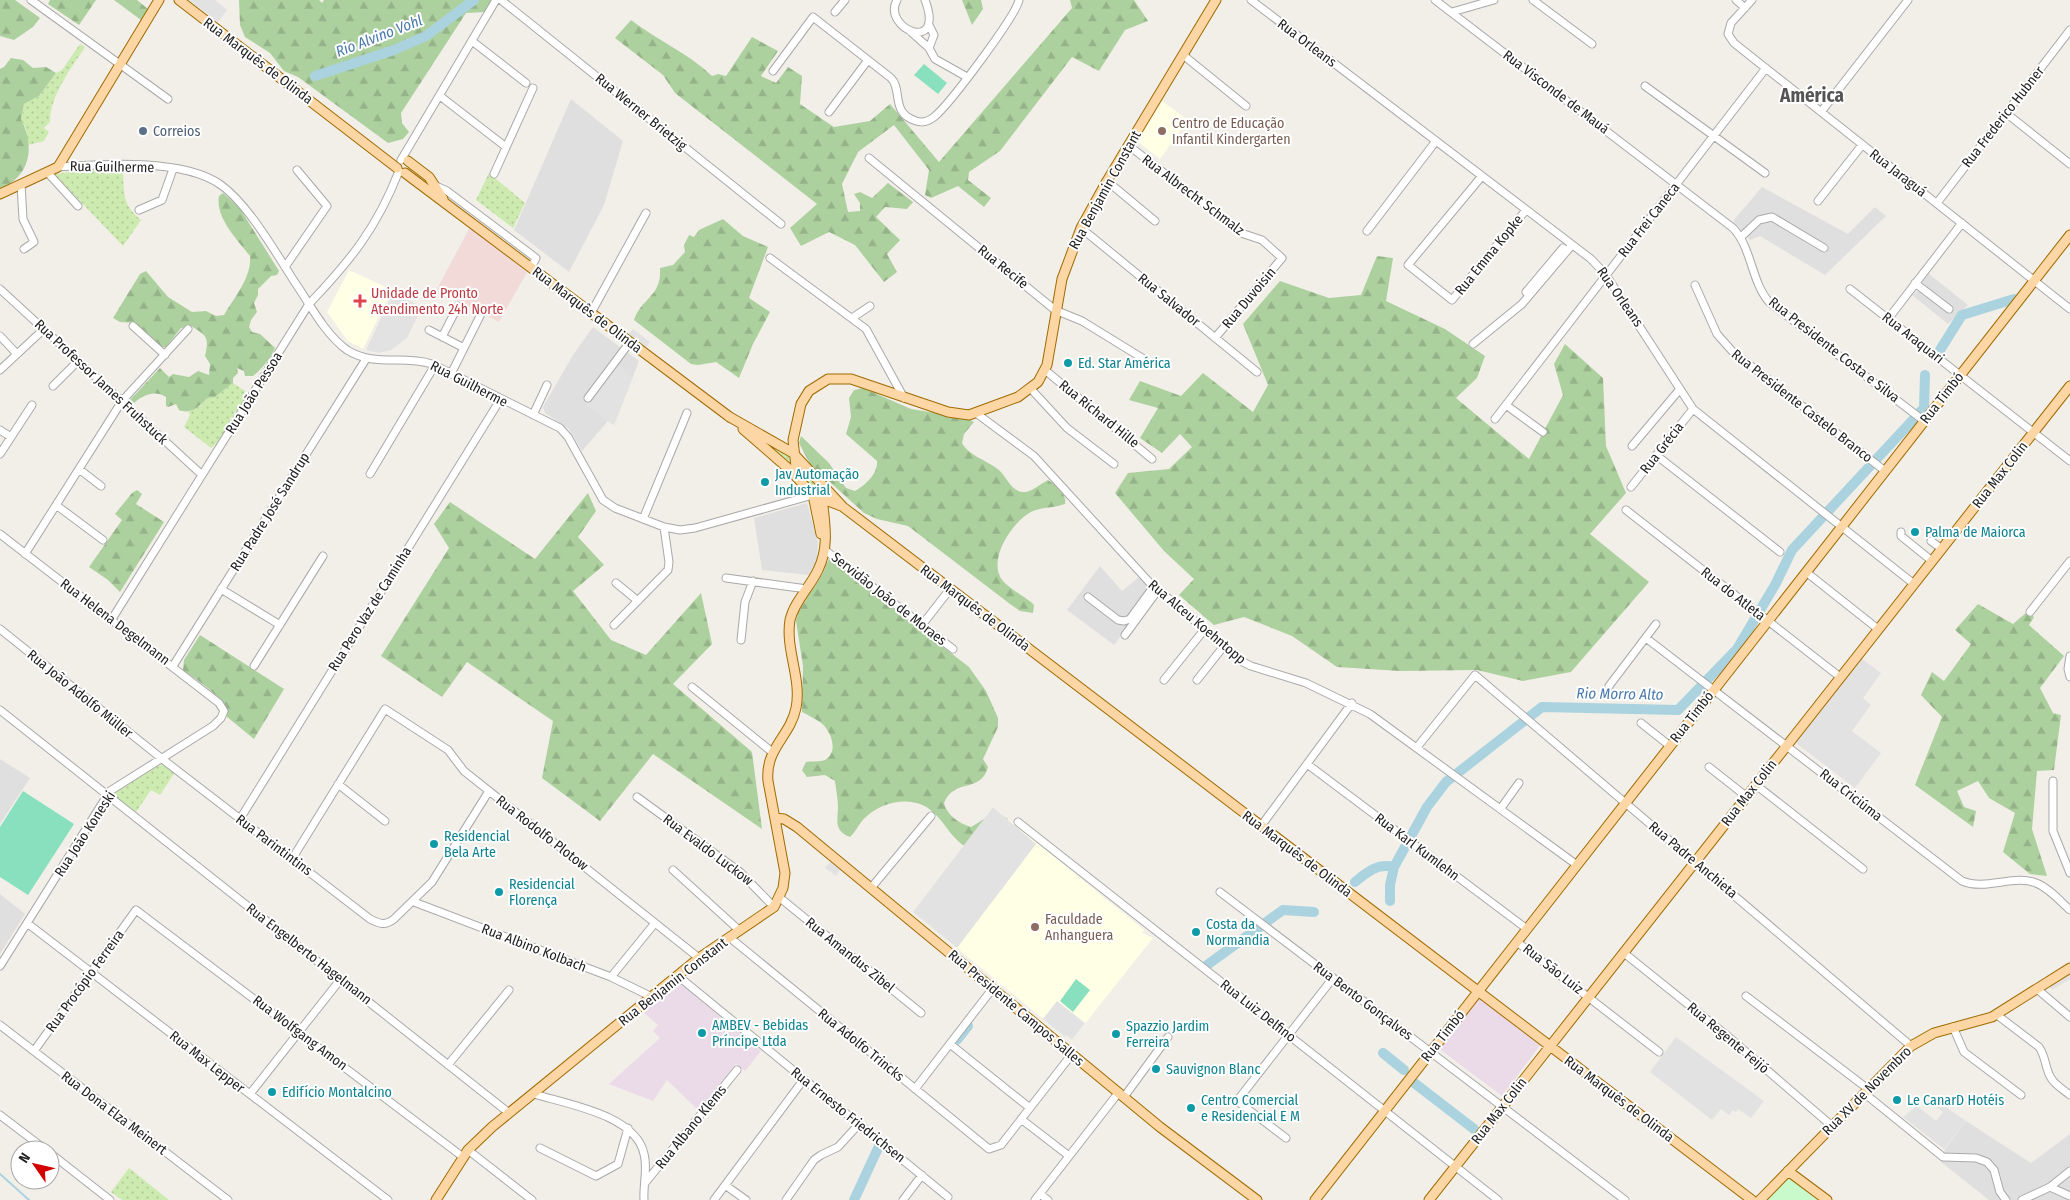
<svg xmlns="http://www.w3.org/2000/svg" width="2070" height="1200" font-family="'Fira Sans Condensed',sans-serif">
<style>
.residential{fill:#e0dfdf}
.commercial{fill:#f2dad9}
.industrial{fill:#ebdbe8}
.education{fill:#ffffe5}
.grass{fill:url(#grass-dots)}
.forest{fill:url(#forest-firs)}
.park{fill:#c8facc}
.pitch{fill:#88e0be}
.parking{fill:#e2e2e2}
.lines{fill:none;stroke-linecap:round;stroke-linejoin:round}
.stream{stroke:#aad3df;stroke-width:2}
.river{stroke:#aad3df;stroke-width:10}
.minor-casing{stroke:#a9a9a9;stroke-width:9}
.major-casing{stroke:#a06b00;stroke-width:11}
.minor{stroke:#fff;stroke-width:7}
.major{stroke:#fcd6a4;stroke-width:9}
.service-dot{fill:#5c6f8a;stroke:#fff;stroke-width:2}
.education-dot{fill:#8d6e63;stroke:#fff;stroke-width:2}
.health-dot{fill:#e0444e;stroke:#fff;stroke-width:2}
.culture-dot{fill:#0f9aa8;stroke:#fff;stroke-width:2}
.labels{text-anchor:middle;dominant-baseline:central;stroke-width:4;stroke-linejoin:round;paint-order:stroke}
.street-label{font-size:14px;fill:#222;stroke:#fff}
.education-label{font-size:14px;fill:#785e54;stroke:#fff;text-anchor:start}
.service-label{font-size:14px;fill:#4e5e75;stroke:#fff;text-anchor:start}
.health-label{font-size:14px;fill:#be3a42;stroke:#fff;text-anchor:start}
.culture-label{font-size:14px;fill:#0d838f;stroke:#fff;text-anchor:start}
.water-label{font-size:15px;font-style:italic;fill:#4a7aab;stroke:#fff}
.district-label{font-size:19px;font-weight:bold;fill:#555;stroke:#fff}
</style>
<defs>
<pattern id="grass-dots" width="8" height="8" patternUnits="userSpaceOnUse" patternTransform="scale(1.25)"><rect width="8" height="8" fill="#cdebb0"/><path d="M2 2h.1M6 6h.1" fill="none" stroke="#b0c997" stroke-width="1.8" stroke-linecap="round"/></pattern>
<pattern id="forest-firs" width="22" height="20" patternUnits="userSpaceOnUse" patternTransform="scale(1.25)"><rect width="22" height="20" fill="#add19e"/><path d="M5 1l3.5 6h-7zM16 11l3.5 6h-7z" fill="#95b388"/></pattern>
</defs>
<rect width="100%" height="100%" fill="#f2efe9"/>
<path class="residential" d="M571,99L623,141L604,205L569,272L514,230Z
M1762,187L1848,234L1875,207L1886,216L1825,275L1760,236L1750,240L1733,221Z
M1928,273L1968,305L1948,324L1912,295L1924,286L1922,281Z
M593,327L639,361L614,425L608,421L582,451L569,429L545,413L543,407L573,355Z
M807,503L818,542L817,559L809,575L762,570L754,518Z
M1100,566L1122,591L1139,577L1147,585L1146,590L1152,595L1114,645L1067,610Z
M0,759L30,778L0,824Z
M0,894L25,914L0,954Z
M1966,1121L2031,1163L2070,1134V1200H1989L1941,1162L1945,1149Z"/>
<path class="commercial" d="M470,227L527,272L499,322L437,289Z"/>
<path class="industrial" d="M678,981L761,1051L745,1071L736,1064L698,1110L667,1080L653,1101L609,1084L660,1038L653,1031L658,1025L643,1012Z
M1478,997L1541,1044L1502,1096L1438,1048Z"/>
<path class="education" d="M1162,101L1188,120L1160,159L1137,141Z
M349,270L392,290L363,349L348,341L327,312Z
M993,807L1144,930L1142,933L1153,938L1072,1040L1066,1035L1065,1037L913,912Z"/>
<path class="grass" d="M80,44L85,47C71,69 50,95 50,122L44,128L49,132L44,141L28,145L26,129L21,119L24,104L39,96L56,73L62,70Z
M123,169C124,193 122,204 141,220L123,246L54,174L87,170Z
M489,173L525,203L513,228L476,200Z
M233,383L245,391L246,399L238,411L234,412V417L230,418V430C228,432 213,447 211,448L184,427L190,415L188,412L200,406L207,398L215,397Z
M742,425L791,455L793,464L791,467Z
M803,469L818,486L814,490L800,475Z
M164,763L175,772L160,795L151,790L134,815L113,798V792L116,789Z
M129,1168L169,1200H122L111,1192Z"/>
<path class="forest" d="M0,0H15L40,18L33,27L14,40L0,36Z
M50,0H96L79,25L48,4Z
M114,0H137L148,9L141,20Z
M239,0H319L322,3L324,0H493L486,12L466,13L401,113L402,123L409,132L403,139L388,143L298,77L284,71L270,53L245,37L240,25Z
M962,0H981L983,9L972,25Z
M1070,0H1134L1148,21L1125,30L1099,71L1072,57L1000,151L969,172L968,180L991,198L984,207L958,186L931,198L925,195L929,170L894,125L858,152L842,184L848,212L860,211V203L854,194L860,192L872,198L888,183L913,202L907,209L885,207L876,217L900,240L887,254L897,272L884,282L855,245L829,232L801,246L790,228L817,204L675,93L663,75L615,38L631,20C657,40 688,53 712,76L718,74L726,76L752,37L778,51L761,76L776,83L788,67L802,76L800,104L834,127L870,121L890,104L939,162L1072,8Z
M11,58L23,60L33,68L46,67L56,73L39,96L24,104L21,119C35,147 31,176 0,189V69L4,67Z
M223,193L239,207L279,271L277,275L271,276L258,289V295L254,303L257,312L251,320L249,327L252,332L260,334L275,348C271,358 262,369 253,376H245L244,371L237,368L238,373L233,378V383L215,397L207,398C200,406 191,415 179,410L176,404L168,407L166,406V397C154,389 141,396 132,405L128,402L160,368L169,377L173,374L189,377L198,371L209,375L210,364L205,356C209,338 208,336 191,326L181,328L166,347H160L134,323L120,322L113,318L140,274L146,271L168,297L192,312L206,311L216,316L224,315C234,298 252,277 250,256C238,240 215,218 219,196Z
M723,219L743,236L768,247L749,298L770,312L753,344L739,378L716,362L698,365L691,364L634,320C641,298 662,297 660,268L673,265L685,252L684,245L689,235L694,237L699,230Z
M1377,256L1393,258L1386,301L1445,329L1485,356L1477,378L1456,398L1529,459L1563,395L1554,364L1565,344L1603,378L1606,446L1626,493L1590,534L1649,582L1571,672L1523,681L1477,670L1400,671L1337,667L1292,636L1244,617L1214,625L1179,595L1194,579L1164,551L1115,493L1128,473L1169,469L1192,447L1180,434L1162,453L1140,438L1158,408L1129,400L1140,381L1181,396L1203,373L1253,412L1268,385L1243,324L1280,281L1329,298L1361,295Z
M863,388L911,409L966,418L974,422L964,434L962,443C969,456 987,460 999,470C1007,477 1011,492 1024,492C1032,492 1040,484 1048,480C1056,486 1067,493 1065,504C1054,508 1041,507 1031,512C1012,522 986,561 1003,581C1010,589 1022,595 1031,602L1034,605L1033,613L1020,611L1010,604L908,526L877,519L864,513L810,464L799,443L801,436L829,463L846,488L855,491C865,485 878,474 877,461L846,434L851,417L849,398L854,390Z
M137,490L142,494L136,504L164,522L120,592L108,580L89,567L122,520L115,514L132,493Z
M588,493L596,511L578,537L604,565L573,591L611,640L646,655L701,593L712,644L673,684L752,752L762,829L653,754L600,821L542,778L553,721L467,662L442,697L381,656L449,548L434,524L450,502L535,559Z
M829,559L969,667L986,691L998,718V727L983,759L988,767C981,794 955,777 944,803C947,815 958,823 971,827L996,812L1008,819L966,847C952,839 946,824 934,813C916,795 885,800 867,816C859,822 857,831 850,837C835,831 837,823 838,808C838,799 836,790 835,781L825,775L807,777L802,770L806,762C811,761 821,762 825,760C840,751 830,729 820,722C814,718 808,715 802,712L803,666L796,621L798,613L823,573Z
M1978,604L2013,624L2027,612L2034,617L2029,625L2064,656L2040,688L2053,713L2061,715L2054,770L2037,771L2032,829L2047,876L2030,874L2003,852L2015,813L1989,798L1978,781L1957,791L1964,807L1976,811L1973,827L1915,785L1942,717L1921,695L1932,672L1944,681L1971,644L1955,630Z
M200,635L284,689L254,739L226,716C228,698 196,680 183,670L184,660Z"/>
<path class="park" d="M1787,1179L1793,1180L1820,1200H1767Z"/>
<path class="pitch" d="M924,64L947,83L938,94L914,75Z
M23,791L74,824L28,895L0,877V827Z
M1076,979L1090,990L1073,1012L1060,1001Z"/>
<path class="parking" d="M189,0H215L227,10L218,22Z
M393,293L422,307L407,338L391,350L379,353L366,350Z
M633,329L650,342L643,352L625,338Z
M616,364L633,377L614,425L585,403Z
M1861,658L1881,673L1863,698L1871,705L1852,731L1881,753L1855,788L1796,743Z
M993,807L1036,844L957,948L913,912Z
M830,862L840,870L836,876L825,868Z
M2070,971V979L2052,990L2049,985Z
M1057,1001L1085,1023L1072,1040L1066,1035L1065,1037L1043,1019Z
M1676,1037L1764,1101L1751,1118L1738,1109L1736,1112L1733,1110L1729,1115L1721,1109L1712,1120L1650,1072Z
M1931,1097L1966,1121L1944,1149L1903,1117L1917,1106L1936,1121L1943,1112L1929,1101Z"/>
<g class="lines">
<path class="stream" d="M0,1174L29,1200"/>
<path class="river" d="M315,76L394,50L426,36L474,0
M1940,350L1962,315L2014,299
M1355,882C1367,872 1377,863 1394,867
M1390,901V885L1394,867L1427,807L1446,782L1542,707L1678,710L1737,649L1775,585L1792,550L1924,408L1925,375
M1207,965L1283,910L1314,912
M957,1040L968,1026
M1383,1053L1404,1070
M1413,1082L1474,1129
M854,1200L879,1146"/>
<g class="minor-casing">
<path id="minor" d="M31,0L168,99
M501,0L781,224
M897,0C881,29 946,55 925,0
M1251,0L1591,259L1606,275L1693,409L1914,584
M1435,0L1733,228C1752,248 1751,281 1769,302L1924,421
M1533,0L1592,44
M1736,0L1745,8
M1752,0L1731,23L1728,34L1734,43L2070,309
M835,12L845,0
M1452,12L1494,0
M911,32L929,48L935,59L967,77
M472,41L526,83
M929,48L934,35L929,25
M1183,55L1246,106
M773,71L813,17L891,78C903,90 890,113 916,121C922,123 929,121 934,117C949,105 1016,16 1019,0
M1645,86L1765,173
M440,96L506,147
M829,112L868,60
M1821,112L1908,0
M2006,113L2070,164
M1128,145L1241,233L1262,240L1282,258L1215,338
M869,158L1055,310L1082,321L1147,361
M401,160L496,0
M58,167C102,164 183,158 221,185C249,205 277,255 296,284C311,306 325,334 347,350C374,367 403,355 432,364L560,428L568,437L603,500L615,508L664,527L680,530L695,528L813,495
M47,172L78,206
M494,174L533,88
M1482,176L1408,265L1452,300L1526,210
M1107,181L1155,221
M21,184L23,219L34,242L24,249
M434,185L447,191L536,258L531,268
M1818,201L1862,145
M1937,203L2070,30
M139,210L162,200L173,169
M1081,228L1257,372
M1367,231L1436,141
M1741,237L1759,220L1772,217L1824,248
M770,258L866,329L904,398
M285,267L327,206L297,170
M1915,283L1949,309
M1695,285L1717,334L1732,351L1885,471
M0,289L202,475
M1850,289L2070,461
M1526,292L1563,248
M591,313L646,213
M852,318L870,306
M1888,319L1962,223
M133,326L165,355
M429,330L464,348
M0,336L17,354
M442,337L458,306
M1473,344L1522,304L1572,245
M0,370L44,329
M1045,370L1152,459
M451,374L481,314
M53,386L78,361
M1031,389L1067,428L1114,464
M588,398L630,342
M1506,405L1543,432
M976,413L1034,456L1150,583L1243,662L1251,666L1306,683L1370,714L1577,865
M533,415L547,385
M1495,419L1766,68
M0,430L11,437
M1632,446L1680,389
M0,454L32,405
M1656,455L1780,552
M79,469L101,486
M370,474L435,365
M1631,487L1693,409
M56,505L103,540
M1626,510L1840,677
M643,519L687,413
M1901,532V536L1932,561
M0,534L219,703L224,711L221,718L213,726L110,791L0,966
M1931,541L1942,549
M825,550L953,649
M25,554L122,401L188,329
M1806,572L1878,629
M726,578L807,589
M616,583L638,601
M221,589L280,625
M1088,597L1118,620L1124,621L1130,619L1154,586
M2030,612L2070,561
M112,619L309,304C350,261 377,228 399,171
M614,625L668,570L669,562L664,527
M922,625L950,589
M0,629L161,758L370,919C380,924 385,926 394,919L432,882L489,791
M1125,635L1158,590
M1646,638L1962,881C1986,891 2014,874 2036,883C2049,888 2060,901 2070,910
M741,640L745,602L753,581
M2070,656L2068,669L2070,677
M173,666L366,359
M254,666L323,556
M1164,680L1204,630
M1197,680L1224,646
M1609,686L1656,624
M692,687L772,752
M0,710L509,1113
M1641,723L1670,746
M1418,746L1475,675L1911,1046
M1307,764L1527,929
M1709,767L1747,797
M2053,781V831L2070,873
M338,784L385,821
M1756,785L1863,869
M637,797L740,872L774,907
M1501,808L1519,783
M240,819L500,400
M1018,822L1498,1200
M1261,826L1352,703
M292,859L385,709L448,750L464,771L699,958
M673,870L740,931
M871,888L931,816
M1220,892L1625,1200
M779,897L921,1013
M414,902L611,977L652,997
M27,923L388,1200
M729,937L989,1149L1001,1145L1072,1054
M1517,942L1659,1052
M1624,953L1725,1034L1832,1126
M678,976L948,1197
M611,977L655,923
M2037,989L2070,1017
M1746,996L1868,1089
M1997,1015L2039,1047C2046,1057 2045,1068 2051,1078C2055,1085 2064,1090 2070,1095
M0,1025L228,1200
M1953,1027L1964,1052L2021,1095
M950,1044L1030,1108
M34,1051L136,910L463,1157
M448,1065L509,990
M915,1089L993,988
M1864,1093L1943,1157L1976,1158L1987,1162L1994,1170L2000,1192L2006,1200
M250,1094L340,980
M534,1094C567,1104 636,1115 644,1154C648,1169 643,1185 644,1200
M1124,1097L1168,1037
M0,1115L46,1150
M1021,1119L1069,1156
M1286,1138L1237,1101L1333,978
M540,1148L596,1176L618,1164L628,1128
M468,1150L532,1200
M50,1153L110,1200
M645,1183L737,1070
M725,1185L746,1200
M2050,1187L2070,1196
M1040,1194L1048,1200
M714,1200L804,1079
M786,1200L814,1160L821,1155L838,1147L859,1124
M903,1200L922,1175
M1035,1200L1119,1092
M2022,1200L2050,1187L2070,1171"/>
</g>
<g class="major-casing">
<path id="major" d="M179,0L397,168
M408,161L429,177L443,199
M405,173L731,418
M0,194L58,167L159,0
M728,416L793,453L843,507L1752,1200
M743,429L790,470L813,495L841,506
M797,476L793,440L801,404L809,391L828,379H851L948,412L969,415L1018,397L1038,382L1047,365L1062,279L1081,228L1107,181L1216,0
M813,495L821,534
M775,818L784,819L797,827L1160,1127L1257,1200
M1788,1171L1827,1200
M436,1200L468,1150L492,1127L699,958L774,907L783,888L785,873L768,781C765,748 790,737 796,708C802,679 785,649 790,620C794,602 810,587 818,570C832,542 822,513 821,483
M1315,1200L2070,235
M1429,1200L2070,386
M1760,1200L1911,1046L1934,1033L1992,1017L2070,968"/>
</g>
<use href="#minor" class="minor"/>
<use href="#major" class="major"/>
</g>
<circle class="service-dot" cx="143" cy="131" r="5"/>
<g class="education-dot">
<circle cx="1162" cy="131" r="5"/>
<circle cx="1035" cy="927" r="5"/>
</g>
<path class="health-dot" d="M357.5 293.5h5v5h5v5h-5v5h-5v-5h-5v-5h5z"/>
<g class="culture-dot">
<circle cx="1068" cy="363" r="5"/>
<circle cx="765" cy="482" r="5"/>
<circle cx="1915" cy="532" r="5"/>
<circle cx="434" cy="844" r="5"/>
<circle cx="499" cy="892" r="5"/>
<circle cx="1196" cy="932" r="5"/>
<circle cx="702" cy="1033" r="5"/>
<circle cx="1116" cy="1034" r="5"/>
<circle cx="1156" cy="1069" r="5"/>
<circle cx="272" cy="1092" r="5"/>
<circle cx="1897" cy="1100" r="5"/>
<circle cx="1191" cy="1108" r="5"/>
</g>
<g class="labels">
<g class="street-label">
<text transform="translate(1307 43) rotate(37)">Rua Orleans</text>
<text transform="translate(258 61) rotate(37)">Rua Marquês de Olinda</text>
<text transform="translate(1556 92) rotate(37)">Rua Visconde de Mauá</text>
<text transform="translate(641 112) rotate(39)">Rua Werner Brietzig</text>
<text transform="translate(2003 117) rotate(-52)">Rua Frederico Hubner</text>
<text transform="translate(112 167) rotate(1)">Rua Guilherme</text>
<text transform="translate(1898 173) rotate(38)">Rua Jaraguá</text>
<text transform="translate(1105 190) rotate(-61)">Rua Benjamin Constant</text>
<text transform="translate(1193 195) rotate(37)">Rua Albrecht Schmalz</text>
<text transform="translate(1649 220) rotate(-52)">Rua Frei Caneca</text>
<text transform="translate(1489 255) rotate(-51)">Rua Emma Kopke</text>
<text transform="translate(1003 267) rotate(39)">Rua Recife</text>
<text transform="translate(1620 297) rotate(55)">Rua Orleans</text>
<text transform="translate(1249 298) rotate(-50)">Rua Duvoisin</text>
<text transform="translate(1169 300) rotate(39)">Rua Salvador</text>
<text transform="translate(587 310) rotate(37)">Rua Marquês de Olinda</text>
<text transform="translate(1913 338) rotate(38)">Rua Araquari</text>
<text transform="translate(1834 350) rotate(38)">Rua Presidente Costa e Silva</text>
<text transform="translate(101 382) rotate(43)">Rua Professor James Fruhstuck</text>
<text transform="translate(469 384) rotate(27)">Rua Guilherme</text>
<text transform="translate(254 393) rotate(-58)">Rua João Pessoa</text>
<text transform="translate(1942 398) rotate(-52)">Rua Timbó</text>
<text transform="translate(1802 406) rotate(38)">Rua Presidente Castelo Branco</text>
<text transform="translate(1099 414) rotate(39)">Rua Richard Hille</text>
<text transform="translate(1662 448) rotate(-52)">Rua Grécia</text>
<text transform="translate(2000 475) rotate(-52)">Rua Max Colin</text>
<text transform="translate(270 512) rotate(-58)">Rua Padre José Sandrup</text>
<text transform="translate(1733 594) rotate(38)">Rua do Atleta</text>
<text transform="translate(889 599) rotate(38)">Servidão João de Moraes</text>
<text transform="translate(975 608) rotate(37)">Rua Marquês de Olinda</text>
<text transform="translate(370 609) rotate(-58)">Rua Pero Vaz de Caminha</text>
<text transform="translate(115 622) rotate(37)">Rua Helena Degelmann</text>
<text transform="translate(1197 622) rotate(40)">Rua Alceu Koehntopp</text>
<text transform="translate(80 694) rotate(39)">Rua João Adolfo Müller</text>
<text transform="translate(1692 717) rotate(-52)">Rua Timbó</text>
<text transform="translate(1749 793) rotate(-52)">Rua Max Colin</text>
<text transform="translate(1851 795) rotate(38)">Rua Criciúma</text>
<text transform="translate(542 833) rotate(38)">Rua Rodolfo Plotow</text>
<text transform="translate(85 834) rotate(-57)">Rua João Koneski</text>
<text transform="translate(274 845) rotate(37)">Rua Parintintins</text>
<text transform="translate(1417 847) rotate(37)">Rua Karl Kumlehn</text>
<text transform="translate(708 850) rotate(37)">Rua Evaldo Luckow</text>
<text transform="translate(1297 854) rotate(37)">Rua Marquês de Olinda</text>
<text transform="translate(1693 860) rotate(40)">Rua Padre Anchieta</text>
<text transform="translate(534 948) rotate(21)">Rua Albino Kolbach</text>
<text transform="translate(309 954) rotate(38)">Rua Engelberto Hagelmann</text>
<text transform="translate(850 955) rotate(39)">Rua Amandus Zibel</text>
<text transform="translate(1553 969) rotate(38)">Rua São Luiz</text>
<text transform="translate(85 981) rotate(-54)">Rua Procópio Ferreira</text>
<text transform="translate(673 982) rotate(-38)">Rua Benjamin Constant</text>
<text transform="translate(1363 1001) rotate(37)">Rua Bento Gonçalves</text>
<text transform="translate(1016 1008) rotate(40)">Rua Presidente Campos Salles</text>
<text transform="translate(1258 1011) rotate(38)">Rua Luiz Delfino</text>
<text transform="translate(300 1033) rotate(37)">Rua Wolfgang Amon</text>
<text transform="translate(1443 1036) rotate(-52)">Rua Timbó</text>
<text transform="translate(1728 1038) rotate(40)">Rua Regente Feijó</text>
<text transform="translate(861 1045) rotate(39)">Rua Adolfo Trincks</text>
<text transform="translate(207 1062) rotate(38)">Rua Max Lepper</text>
<text transform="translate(1867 1091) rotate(-45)">Rua XV de Novembro</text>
<text transform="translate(1619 1099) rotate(37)">Rua Marquês de Olinda</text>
<text transform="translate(1499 1111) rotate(-52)">Rua Max Colin</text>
<text transform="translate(114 1113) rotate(37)">Rua Dona Elza Meinert</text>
<text transform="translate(848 1115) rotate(39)">Rua Ernesto Friedrichsen</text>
<text transform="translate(691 1127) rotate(-51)">Rua Albano Klems</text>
</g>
<g class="education-label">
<text x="1172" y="123">Centro de Educação<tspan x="1172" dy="16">Infantil Kindergarten</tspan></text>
<text x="1045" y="919">Faculdade<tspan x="1045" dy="16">Anhanguera</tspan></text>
</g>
<g class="service-label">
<text x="153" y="131">Correios</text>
</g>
<g class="health-label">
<text x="371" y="293">Unidade de Pronto<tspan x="371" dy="16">Atendimento 24h Norte</tspan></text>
</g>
<g class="culture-label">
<text x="1078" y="363">Ed. Star América</text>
<text x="775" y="474">Jav Automação<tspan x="775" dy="16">Industrial</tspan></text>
<text x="1925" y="532">Palma de Maiorca</text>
<text x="444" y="836">Residencial<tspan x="444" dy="16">Bela Arte</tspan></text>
<text x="509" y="884">Residencial<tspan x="509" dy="16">Florença</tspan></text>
<text x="1206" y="924">Costa da<tspan x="1206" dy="16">Normandia</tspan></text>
<text x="712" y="1025">AMBEV - Bebidas<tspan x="712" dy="16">Príncipe Ltda</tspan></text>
<text x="1126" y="1026">Spazzio Jardim<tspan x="1126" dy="16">Ferreira</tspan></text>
<text x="1166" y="1069">Sauvignon Blanc</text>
<text x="282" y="1092">Edifício Montalcino</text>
<text x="1201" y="1100">Centro Comercial<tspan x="1201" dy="16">e Residencial E M</tspan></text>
<text x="1907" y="1100">Le CanarD Hotéis</text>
</g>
<g class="water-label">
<text transform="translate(379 36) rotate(-21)">Rio Alvino Vohl</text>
<text transform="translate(1620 694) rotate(1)">Rio Morro Alto</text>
</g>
<g class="district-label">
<text x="1812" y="95">América</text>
</g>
</g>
<g transform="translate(35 1165) rotate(304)"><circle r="24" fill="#ffffff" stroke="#a7a7a7"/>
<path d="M0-4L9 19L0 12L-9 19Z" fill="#d40000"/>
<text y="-8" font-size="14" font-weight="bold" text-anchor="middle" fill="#222222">N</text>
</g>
</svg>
